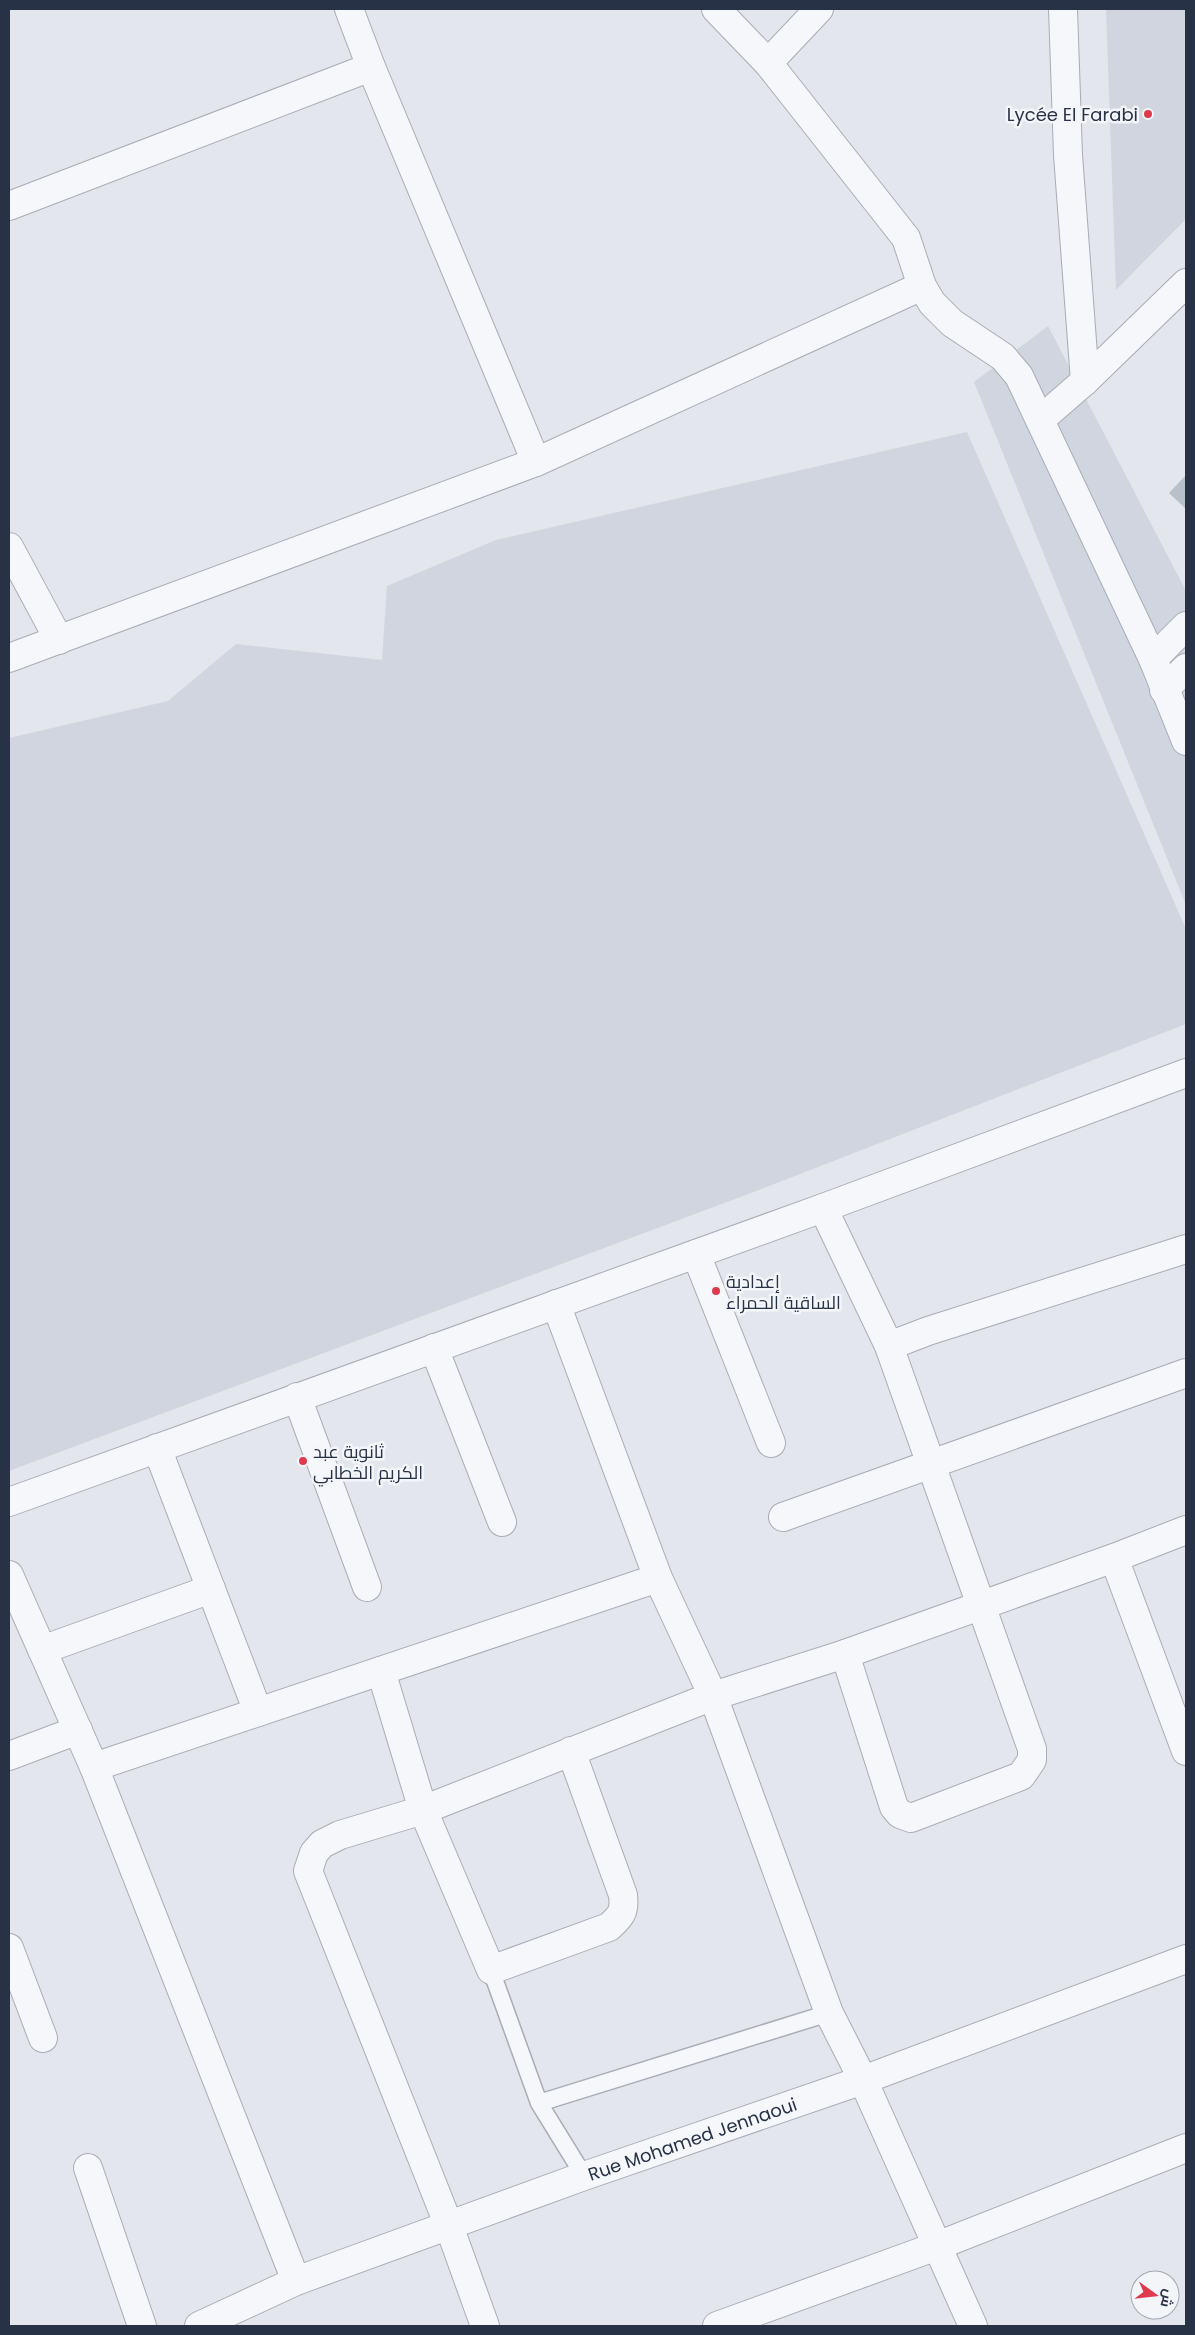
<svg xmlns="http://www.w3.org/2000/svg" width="1195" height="2335" font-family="Poppins,Cairo,sans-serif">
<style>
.built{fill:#d0d5df}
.building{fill:#b9bfcb}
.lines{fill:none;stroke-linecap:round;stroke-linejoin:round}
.lane-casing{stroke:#a7acb7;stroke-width:19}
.street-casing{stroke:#a7acb7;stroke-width:30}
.lane{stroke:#f6f7fa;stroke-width:16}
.street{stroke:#f6f7fa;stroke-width:28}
.poi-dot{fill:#de3a4e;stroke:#f3f5f9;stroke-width:2}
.labels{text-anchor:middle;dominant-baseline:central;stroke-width:5;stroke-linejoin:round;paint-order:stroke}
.poi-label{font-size:18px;fill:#283247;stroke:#f3f5f9;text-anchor:start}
.street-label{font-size:18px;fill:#283247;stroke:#f3f5f9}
</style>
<rect width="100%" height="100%" fill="#e3e6ec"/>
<path class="built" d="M1106,9H1186V219L1116,290Z
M1048,326L1186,591V905L974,382Z
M967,432L1186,929V1024L751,1193L9,1471V738L168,701L236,644L382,660L387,586L496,540Z"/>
<path class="building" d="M1186,475V509L1169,493Z"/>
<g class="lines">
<g class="lane-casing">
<path id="lane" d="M491,1970L539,2103
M584,2176L539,2103L829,2013"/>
</g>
<g class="street-casing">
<g id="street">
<path d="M349,9L371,67L536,462"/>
<path d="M716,9L768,63L906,238L922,286L932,303L952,323L1003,357L1019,376L1153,659L1186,741"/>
<path d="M1063,9L1068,155L1085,381"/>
<path d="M768,63L819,9"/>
<path d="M9,206L371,67"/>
<path d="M1040,420L1085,381L1186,283"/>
<path d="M9,547L59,640"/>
<path d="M9,658L536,462L922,286"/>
<path d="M1153,659L1186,626"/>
<path d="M1164,690L1186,668"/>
<path d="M823,1208L889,1346L928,1331L1186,1249"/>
<path d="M696,1254L771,1443"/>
<path d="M556,1304L658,1578L713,1696L829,2013L863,2080L973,2326"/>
<path d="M434,1348L502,1522"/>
<path d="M297,1397L367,1587"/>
<path d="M157,1448L258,1712"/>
<path d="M9,1502L823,1208L1186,1073"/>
<path d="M783,1517L1186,1373"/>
<path d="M1114,1558L1186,1751"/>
<path d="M9,1575L94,1767L296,2281"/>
<path d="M42,1650L211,1589"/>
<path d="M845,1654L894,1807L900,1814L911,1818L1021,1776L1032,1760V1749L889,1346"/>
<path d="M381,1671L423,1810L491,1970L609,1927C621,1916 625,1912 623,1895L571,1751"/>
<path d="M9,1756L78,1730"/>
<path d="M94,1767L658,1578"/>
<path d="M9,1948L43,2038"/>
<path d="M88,2168L142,2326"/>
<path id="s1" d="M199,2326L296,2281L584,2176L863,2080L1186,1959"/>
<path d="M485,2326L449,2226L308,1871L314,1853L322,1844L340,1835L423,1810L713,1696L845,1654L1114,1558L1186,1530"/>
<path d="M717,2326L937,2246L1186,2148"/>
</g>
</g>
<use href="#lane" class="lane"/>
<use href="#street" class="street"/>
</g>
<g class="poi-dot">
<circle cx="1148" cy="114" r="5"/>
<circle cx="716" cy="1291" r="5"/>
<circle cx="303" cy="1461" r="5"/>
</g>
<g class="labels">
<g class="poi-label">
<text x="1138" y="114" text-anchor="end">Lycée El Farabi</text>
<text x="726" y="1281">إعدادية<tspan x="726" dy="21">الساقية الحمراء</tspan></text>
<text x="313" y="1451">ثانوية عبد<tspan x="313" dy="21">الكريم الخطابي</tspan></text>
</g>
<g class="street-label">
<text stroke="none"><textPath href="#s1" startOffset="528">Rue Mohamed Jennaoui</textPath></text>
</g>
</g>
<rect width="1195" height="2335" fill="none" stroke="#283247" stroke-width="20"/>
<g transform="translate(1155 2295) rotate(105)"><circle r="24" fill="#f3f5f9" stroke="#a2a7b2"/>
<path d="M0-4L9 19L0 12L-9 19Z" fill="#de3a4e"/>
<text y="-8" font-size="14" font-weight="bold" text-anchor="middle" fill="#283247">ش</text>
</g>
</svg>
